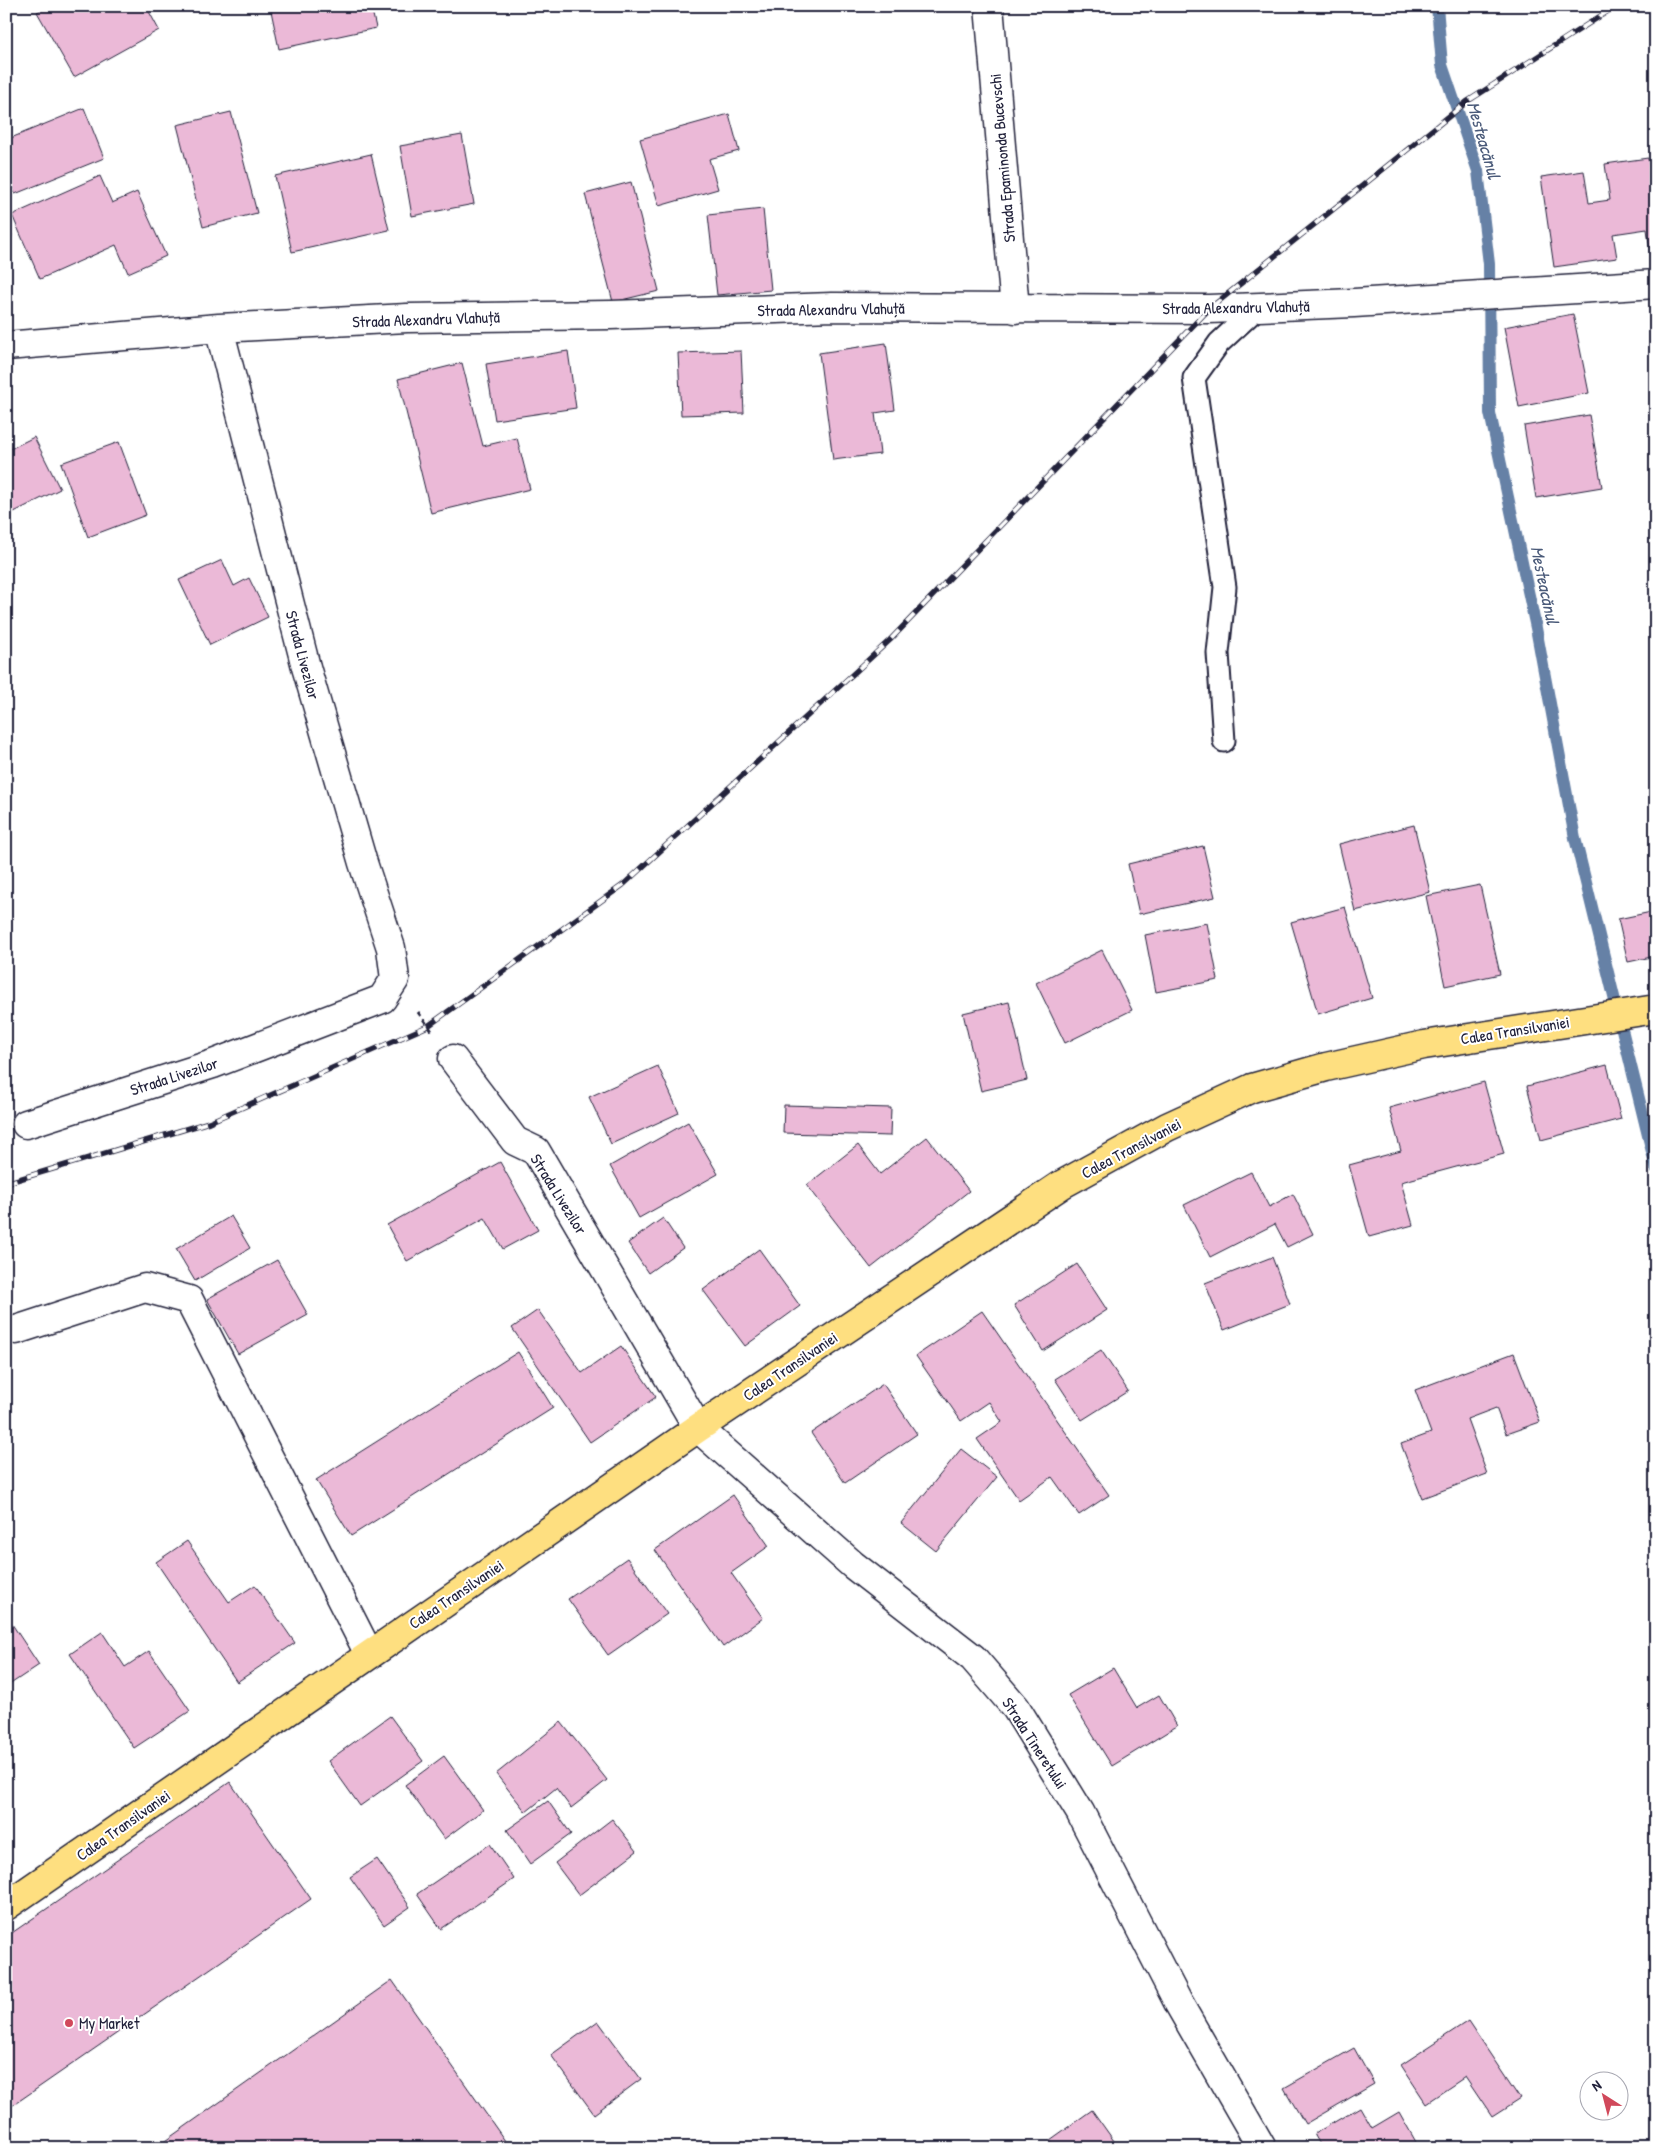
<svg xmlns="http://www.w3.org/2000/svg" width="1662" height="2154" font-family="'Patrick Hand',sans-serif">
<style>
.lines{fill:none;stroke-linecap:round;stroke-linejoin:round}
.stream{stroke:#6681a6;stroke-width:12}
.building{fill:#ebb9d7;stroke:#22223b}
.lane-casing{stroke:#22223b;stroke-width:25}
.street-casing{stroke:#22223b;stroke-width:31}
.highway-casing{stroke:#22223b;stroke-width:31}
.path{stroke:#22223b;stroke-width:3;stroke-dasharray:5 4;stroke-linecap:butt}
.lane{stroke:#fff;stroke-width:21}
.street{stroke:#fff;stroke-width:28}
.highway{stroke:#fedf80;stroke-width:28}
.rail-casing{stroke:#22223b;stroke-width:5.5}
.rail{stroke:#fff;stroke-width:4;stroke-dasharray:11;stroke-linecap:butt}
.poi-dot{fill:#d1495b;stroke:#fff;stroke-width:2}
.labels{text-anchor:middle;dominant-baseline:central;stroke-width:4;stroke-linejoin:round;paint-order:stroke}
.street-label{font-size:16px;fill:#22223b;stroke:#fff}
.poi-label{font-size:16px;fill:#22223b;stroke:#fff;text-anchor:start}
.water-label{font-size:18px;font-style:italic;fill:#4a5a79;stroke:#fff}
</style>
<rect width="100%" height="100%" fill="#fff"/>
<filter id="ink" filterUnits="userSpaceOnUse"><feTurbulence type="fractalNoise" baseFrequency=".02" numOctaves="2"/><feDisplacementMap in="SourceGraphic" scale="10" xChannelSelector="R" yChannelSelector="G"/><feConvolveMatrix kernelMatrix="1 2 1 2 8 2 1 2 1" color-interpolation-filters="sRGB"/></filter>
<g filter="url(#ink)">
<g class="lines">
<path class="stream" d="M1437,6L1442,65L1478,171L1489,264L1490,413L1536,628L1575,838L1656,1168"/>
</g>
<path class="building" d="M48,6H146L159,30L74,77L37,12Z
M270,6H371L376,28L279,49Z
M84,108L104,158L15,194L6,174V140Z
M231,112L257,213L203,227L177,125Z
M729,114L739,151L709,159L718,189L659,206L640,139Z
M462,135L474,204L412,216L400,146Z
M371,154L389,230L292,252L275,176Z
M1648,158L1656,200V271L1653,272L1647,229L1613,234L1617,258L1554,267L1541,177L1584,171L1589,203L1610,200L1605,164Z
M100,176L112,203L137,192L166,256L128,273L116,245L40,279L12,215Z
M631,182L659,291L613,302L585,194Z
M763,209L771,290L717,295L708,215Z
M6,233L12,234L6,294Z
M1573,314L1589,393L1519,407L1504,327Z
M886,343L895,410L875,413L880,454L833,460L819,353Z
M568,351L576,408L495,420L486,364Z
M741,351L744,413L681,415L678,353Z
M462,363L483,446L517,438L530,489L431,513L398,379Z
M1589,415L1602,487L1536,498L1524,426Z
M34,437L60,489L6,516V451Z
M119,442L146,515L88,537L61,463Z
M222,560L234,586L249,578L268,617L210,645L179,580Z
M1414,825L1430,892L1355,911L1339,844Z
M1203,846L1215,897L1139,914L1128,864Z
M1480,885L1500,974L1445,986L1426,896Z
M1345,907L1372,998L1318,1014L1291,922Z
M1656,911V956L1628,962L1618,919Z
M1207,923L1218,980L1156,992L1145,935Z
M1102,950L1132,1010L1065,1043L1036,983Z
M1009,1002L1027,1080L981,1091L963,1013Z
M1607,1065L1621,1119L1541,1140L1527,1086Z
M658,1066L679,1113L611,1144L589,1097Z
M1484,1082L1504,1154L1401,1182L1413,1225L1369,1237L1349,1165L1401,1151L1389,1108Z
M784,1105L891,1108L890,1136L783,1133Z
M688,1122L718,1174L639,1218L610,1166Z
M927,1137L969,1191L871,1268L807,1185L858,1145L880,1174Z
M500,1162L538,1230L503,1249L485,1218L407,1261L387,1225Z
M1251,1172L1269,1207L1293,1194L1313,1234L1287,1247L1275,1224L1210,1257L1184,1205Z
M231,1216L250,1248L195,1281L176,1249Z
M663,1218L683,1248L648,1273L628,1243Z
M759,1249L800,1306L745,1346L703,1290Z
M1272,1257L1290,1304L1224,1330L1205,1283Z
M277,1260L308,1315L238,1354L207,1299Z
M1077,1264L1107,1310L1043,1351L1014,1305Z
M538,1310L582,1373L621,1346L656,1397L590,1442L512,1328Z
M982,1311L1109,1495L1079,1515L1052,1477L1019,1500L977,1439L1002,1422L989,1402L961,1421L916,1356Z
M1101,1350L1128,1391L1082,1420L1055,1379Z
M518,1352L553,1408L351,1536L316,1480Z
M1514,1353L1540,1422L1506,1434L1496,1408L1467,1419L1487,1474L1422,1498L1401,1444L1431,1433L1415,1390Z
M883,1384L917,1434L845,1483L811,1433Z
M961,1449L997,1477L936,1551L901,1523Z
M733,1495L769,1546L731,1573L763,1618L723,1647L655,1550Z
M187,1541L229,1602L255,1585L295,1643L237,1682L156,1562Z
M627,1558L667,1614L608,1655L568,1599Z
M6,1615L39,1665L6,1687Z
M102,1632L125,1667L149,1651L190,1711L134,1748L70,1654Z
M1113,1668L1137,1708L1159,1695L1177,1726L1112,1766L1068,1695Z
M390,1716L423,1761L360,1806L328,1761Z
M561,1722L607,1780L571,1808L556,1788L526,1812L496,1774Z
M444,1756L483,1810L444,1839L405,1785Z
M230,1782L311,1899L6,2110V1937Z
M548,1801L571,1834L530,1864L507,1830Z
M612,1819L637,1851L579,1895L555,1863Z
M490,1844L514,1879L441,1929L417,1894Z
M377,1859L410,1907L384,1925L350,1877Z
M392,1980L510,2148H155Z
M598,2021L641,2079L594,2114L551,2055Z
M1468,2021L1520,2099L1492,2117L1465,2077L1426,2103L1401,2065Z
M1354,2048L1374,2084L1305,2124L1284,2088Z
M1360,2107L1372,2128L1399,2112L1416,2142L1406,2148H1322L1314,2134Z
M1092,2110L1119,2148H1056L1050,2140Z"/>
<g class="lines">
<g class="lane-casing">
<path id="lane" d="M1224,741L1218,653L1225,587L1194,378L1219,343L1258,307"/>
</g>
<g class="street-casing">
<path id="street" d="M989,6L1015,309
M6,346L219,328L407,318L611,315L832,307L1209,309L1354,303L1656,284
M453,1059L515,1141L536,1151L698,1428L853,1565L973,1658L1016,1708L1080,1812L1179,2004L1262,2148
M26,1124L213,1064L382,999L395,979L391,948L363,863L306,667L219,328
M16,1330L145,1288L189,1300L369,1654"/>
</g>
<g class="highway-casing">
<path id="highway" d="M6,1906L698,1428L1061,1185L1167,1127L1252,1088L1326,1067L1424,1045L1656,1009"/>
</g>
<path class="path" d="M418,1012L432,1031"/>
<use href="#lane" class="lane"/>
<use href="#street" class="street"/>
<use href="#highway" class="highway"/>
<g class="rail-casing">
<path id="rail" d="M6,1183L209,1122L428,1026L623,885L890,640L1209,309L1468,101L1616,6"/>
</g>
<use href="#rail" class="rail"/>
</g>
</g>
<circle class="poi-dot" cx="69" cy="2023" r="5"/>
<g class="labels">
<g class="street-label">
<text transform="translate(1002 158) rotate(-95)">Strada Epaminonda Bucevschi</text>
<text transform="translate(1236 307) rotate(-1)">Strada Alexandru Vlahuță</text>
<text transform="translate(831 309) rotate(-1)">Strada Alexandru Vlahuță</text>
<text transform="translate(426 319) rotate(-2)">Strada Alexandru Vlahuță</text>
<text transform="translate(303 655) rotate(75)">Strada Livezilor</text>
<text transform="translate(1515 1030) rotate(-9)">Calea Transilvaniei</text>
<text transform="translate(174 1076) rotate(-18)">Strada Livezilor</text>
<text transform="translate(1131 1148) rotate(-28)">Calea Transilvaniei</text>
<text transform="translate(559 1194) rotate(58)">Strada Livezilor</text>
<text transform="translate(790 1366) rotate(-34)">Calea Transilvaniei</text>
<text transform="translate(456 1594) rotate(-34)">Calea Transilvaniei</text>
<text transform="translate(1035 1743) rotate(57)">Strada Tineretului</text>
<text transform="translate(123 1825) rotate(-35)">Calea Transilvaniei</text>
</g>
<g class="poi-label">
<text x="79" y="2023">My Market</text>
</g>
<g class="water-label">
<text transform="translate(1484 140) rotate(74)">Mesteacănul</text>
<text transform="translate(1545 585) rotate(78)">Mesteacănul</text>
</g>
</g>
<rect width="1662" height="2154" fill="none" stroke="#fff" stroke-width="25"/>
<rect x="12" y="12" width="1637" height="2129" fill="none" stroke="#22223b" stroke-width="2" filter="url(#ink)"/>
<g transform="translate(1604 2096) rotate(324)"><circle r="24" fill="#ffffff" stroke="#a7a7b1"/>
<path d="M0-4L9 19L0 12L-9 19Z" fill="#d1495b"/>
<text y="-8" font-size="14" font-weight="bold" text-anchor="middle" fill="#22223b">N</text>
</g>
</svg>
